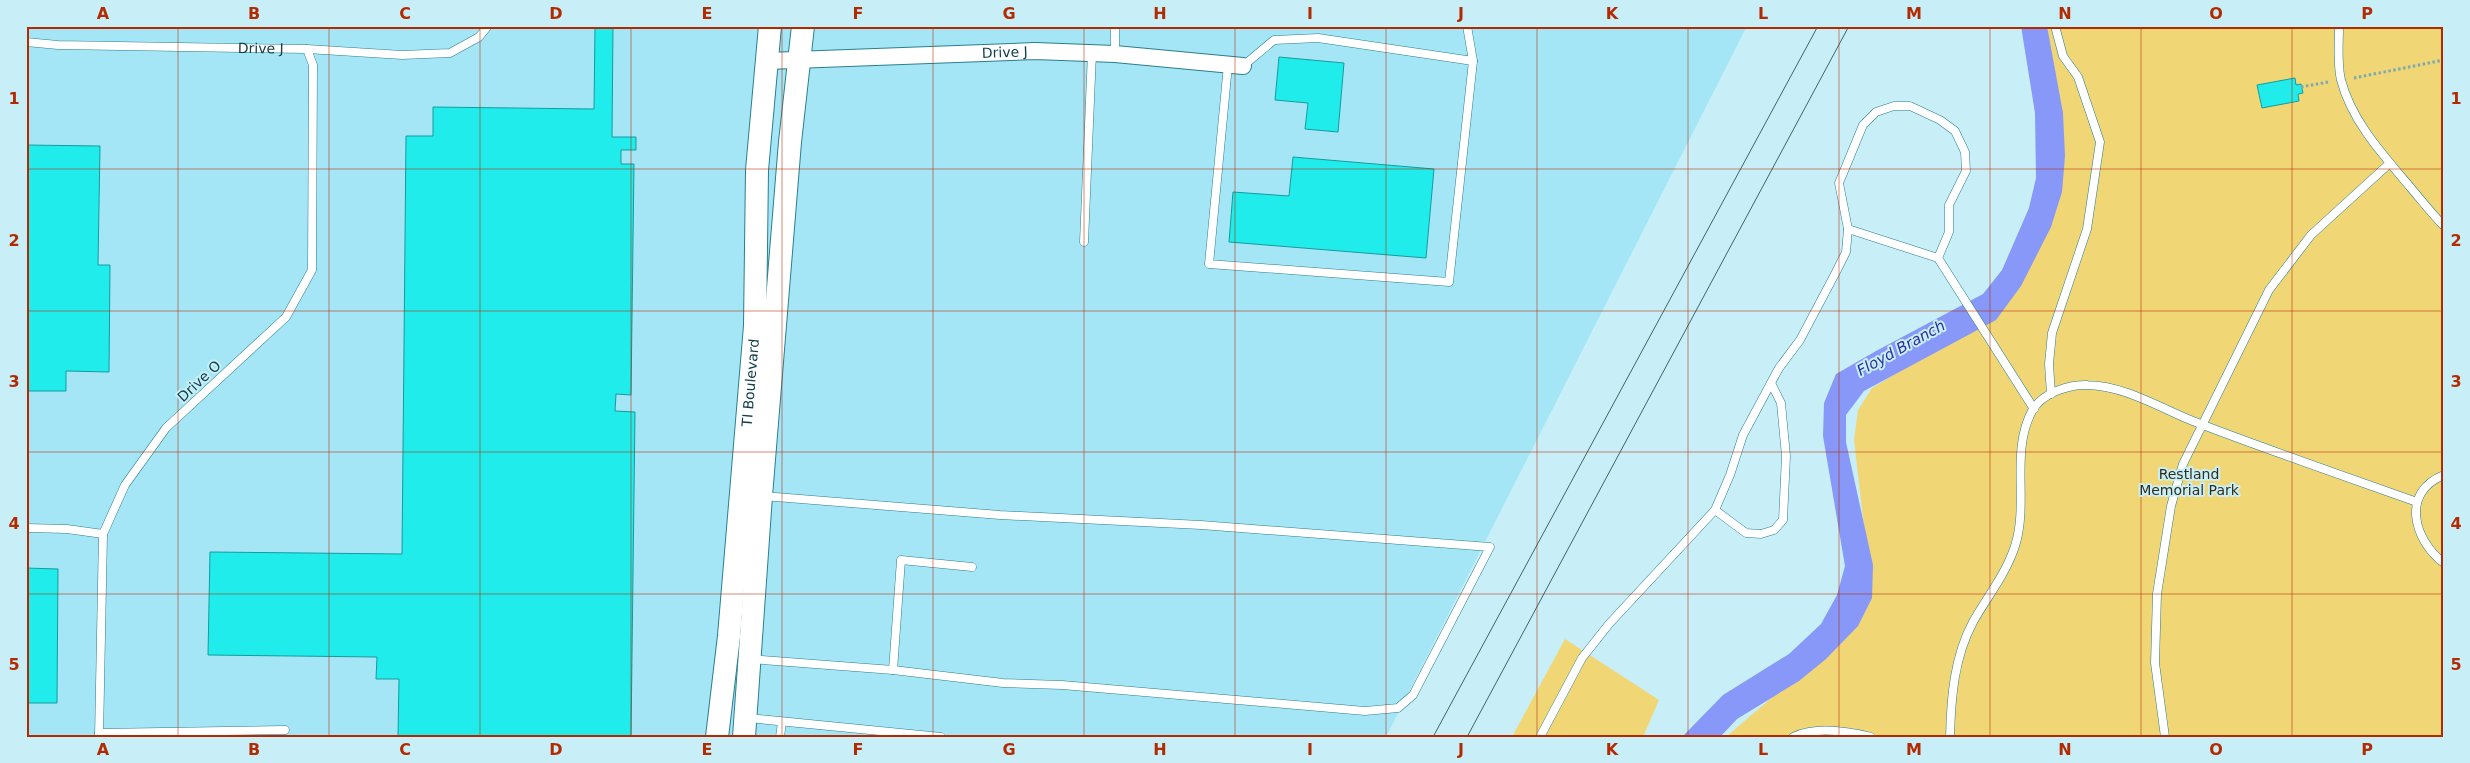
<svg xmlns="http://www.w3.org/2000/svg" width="2470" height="763" font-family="'DejaVu Sans',sans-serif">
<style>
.built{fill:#a5e6f6}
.green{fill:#f0d675}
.water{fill:#8798f9}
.building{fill:#20ecec;stroke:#149c9c}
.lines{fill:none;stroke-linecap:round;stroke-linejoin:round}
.lane-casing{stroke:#297e90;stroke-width:9}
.street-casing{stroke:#297e90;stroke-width:18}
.secondary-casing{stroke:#297e90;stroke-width:24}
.path{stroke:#7fa9b2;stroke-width:3;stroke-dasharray:2.5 2.5;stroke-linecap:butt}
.lane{stroke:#fff;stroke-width:8}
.street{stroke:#fff;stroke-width:16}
.secondary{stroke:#fff;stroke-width:22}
.tram{stroke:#396670;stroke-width:1}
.grid{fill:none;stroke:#b42a00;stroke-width:1;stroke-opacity:0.55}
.labels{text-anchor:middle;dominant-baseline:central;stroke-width:4;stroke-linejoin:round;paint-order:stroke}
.street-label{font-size:14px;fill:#11404a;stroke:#c8eff8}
.park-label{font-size:14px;fill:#332d19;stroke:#c8eff8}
.water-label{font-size:15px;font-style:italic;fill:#2e2d9b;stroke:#c8eff8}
.neatline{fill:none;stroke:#b42a00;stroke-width:2}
.grid-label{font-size:16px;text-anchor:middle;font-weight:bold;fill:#b42a00}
</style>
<rect width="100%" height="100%" fill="#c8eff8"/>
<path class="built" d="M26,26H1747L1386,737H26Z"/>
<path class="green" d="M2047,26H2444V737H1726L1842,637L1871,588L1854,440L1858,410L1872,388L2002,310L2061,133Z
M1565,639L1659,700L1643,737H1512Z"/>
<path class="water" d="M2021,26H2047L2063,113L2065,156L2062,192L2051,227L2021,286L1996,320L1864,391L1846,415V442L1873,565L1872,598L1858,626L1826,659L1799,681L1737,719L1720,737H1682L1723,695L1789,654L1821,624L1837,595L1845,566L1823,436L1824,403L1836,374L1876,351L1983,294L2002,270L2029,208L2036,178L2035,113Z"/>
<path class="building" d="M595,26H613L612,137H636V150H621V164H634L631,395L616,394L615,411L635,412L631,737H398L399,679H376L377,657L208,655L210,552L402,554L406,136H433V107L594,109Z
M1279,57L1344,63L1338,132L1305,129L1308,103L1275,100Z
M2295,78L2296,85L2301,84L2303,93L2298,94L2299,101L2262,108L2257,85Z
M26,145L100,146L98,265H110L109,372L66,371V391H26Z
M1293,157L1434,169L1426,258L1229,242L1233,192L1289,196Z
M26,568L58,569L57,703H26Z"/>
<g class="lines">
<g class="lane-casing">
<g id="lane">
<path d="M1467,26L1473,61"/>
<path d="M2339,26C2339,44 2337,63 2341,80C2352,122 2384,156 2411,188C2422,201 2432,214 2444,226"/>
<path id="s1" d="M26,42L58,45L307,49L402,55L450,53L479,37L488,26"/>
<path d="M1115,54V26"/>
<path d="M1228,65L1209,264L1449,282L1473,61L1318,38L1274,40L1243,66"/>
<path d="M1084,242L1092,53"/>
<path d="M1938,258L1848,229L1839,183L1863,125L1876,112L1894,106H1910L1940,120L1955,131L1965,152L1966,171L1949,205V232L1938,258L2034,409"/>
<path d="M2051,394L2049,364L2052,333L2087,229L2100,142L2078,77L2063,56L2055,26"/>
<path d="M2444,475C2400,492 2414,541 2444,563"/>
<path d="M763,496L1000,515L1201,525L1490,547L1413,695L1398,708L1365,711L1062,685L1003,683L893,670"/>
<path d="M1715,510L1746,533L1761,534L1774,530L1783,520L1786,456L1781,403L1771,383"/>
<path d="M26,528L67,529L103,534"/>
<path d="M750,659L893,670L901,560L972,567"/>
<path d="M748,718L941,737"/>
<path d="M99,733L285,730"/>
<path d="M99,737L103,534L125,485L166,428L286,317L312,270L313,65L307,49"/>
<path d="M780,737L782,722"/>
<path d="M1540,737L1582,658L1609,624L1715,510L1730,475L1743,435L1779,368L1800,340L1836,272L1846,252L1848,229"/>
<path d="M1793,737C1816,726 1847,731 1871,737"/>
<path d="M1950,737C1951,698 1954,657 1973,622C1987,597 2006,574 2015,546C2029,503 2010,452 2032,411C2042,393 2069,384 2088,385C2128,386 2166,412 2203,425C2274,452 2346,477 2417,502"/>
<path d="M2165,737L2155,663L2157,594L2171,506L2183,464L2269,290L2311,235L2390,163"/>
</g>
</g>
<g class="street-casing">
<g id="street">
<path id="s2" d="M767,61L1035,51L1115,54L1243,66"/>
</g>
</g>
<g class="secondary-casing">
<g id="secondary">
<path id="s3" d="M717,737L729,636L755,326L757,170L770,26"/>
<path d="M744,737L761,496L790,142L803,26"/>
</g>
</g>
<path class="path" d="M2354,78L2444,60
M2301,87L2328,82"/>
<use href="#lane" class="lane"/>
<use href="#street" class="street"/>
<use href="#secondary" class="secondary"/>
<path class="tram" d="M1433,737L1818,26
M1467,737L1849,26"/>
</g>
<path class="grid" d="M178,26V737M329,26V737M480,26V737M631,26V737M782,26V737M933,26V737M1084,26V737M1235,26V737M1386,26V737M1537,26V737M1688,26V737M1839,26V737M1990,26V737M2141,26V737M2292,26V737M26,169H2444M26,311H2444M26,452H2444M26,594H2444"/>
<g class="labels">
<g class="street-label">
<text stroke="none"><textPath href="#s1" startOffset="235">Drive J</textPath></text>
<text stroke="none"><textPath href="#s2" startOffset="238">Drive J</textPath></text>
<text transform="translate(199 381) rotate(-43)">Drive O</text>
<text stroke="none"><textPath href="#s3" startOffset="356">TI Boulevard</textPath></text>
</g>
<g class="park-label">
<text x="2189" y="474">Restland<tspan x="2189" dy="16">Memorial Park</tspan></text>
</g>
<g class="water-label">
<text transform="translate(1901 348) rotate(-29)">Floyd Branch</text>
</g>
</g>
<rect width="2470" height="763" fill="none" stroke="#c8eff8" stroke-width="55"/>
<rect x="28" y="28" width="2414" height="708" class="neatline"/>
<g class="grid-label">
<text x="103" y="19">A</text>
<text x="254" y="19">B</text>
<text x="405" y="19">C</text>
<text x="556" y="19">D</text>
<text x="707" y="19">E</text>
<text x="858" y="19">F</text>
<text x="1009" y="19">G</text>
<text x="1160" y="19">H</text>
<text x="1310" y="19">I</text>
<text x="1461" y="19">J</text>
<text x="1612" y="19">K</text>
<text x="1763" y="19">L</text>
<text x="1914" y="19">M</text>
<text x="2065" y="19">N</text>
<text x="2216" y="19">O</text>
<text x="2367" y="19">P</text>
<text x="14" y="104">1</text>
<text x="2456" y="104">1</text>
<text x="14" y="246">2</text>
<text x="2456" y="246">2</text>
<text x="14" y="387">3</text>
<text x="2456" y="387">3</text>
<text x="14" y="529">4</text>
<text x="2456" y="529">4</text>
<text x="14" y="670">5</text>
<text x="2456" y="670">5</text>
<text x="103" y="755">A</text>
<text x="254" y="755">B</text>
<text x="405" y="755">C</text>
<text x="556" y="755">D</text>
<text x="707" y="755">E</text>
<text x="858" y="755">F</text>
<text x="1009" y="755">G</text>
<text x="1160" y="755">H</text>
<text x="1310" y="755">I</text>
<text x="1461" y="755">J</text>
<text x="1612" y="755">K</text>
<text x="1763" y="755">L</text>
<text x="1914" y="755">M</text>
<text x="2065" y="755">N</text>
<text x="2216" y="755">O</text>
<text x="2367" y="755">P</text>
</g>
</svg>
